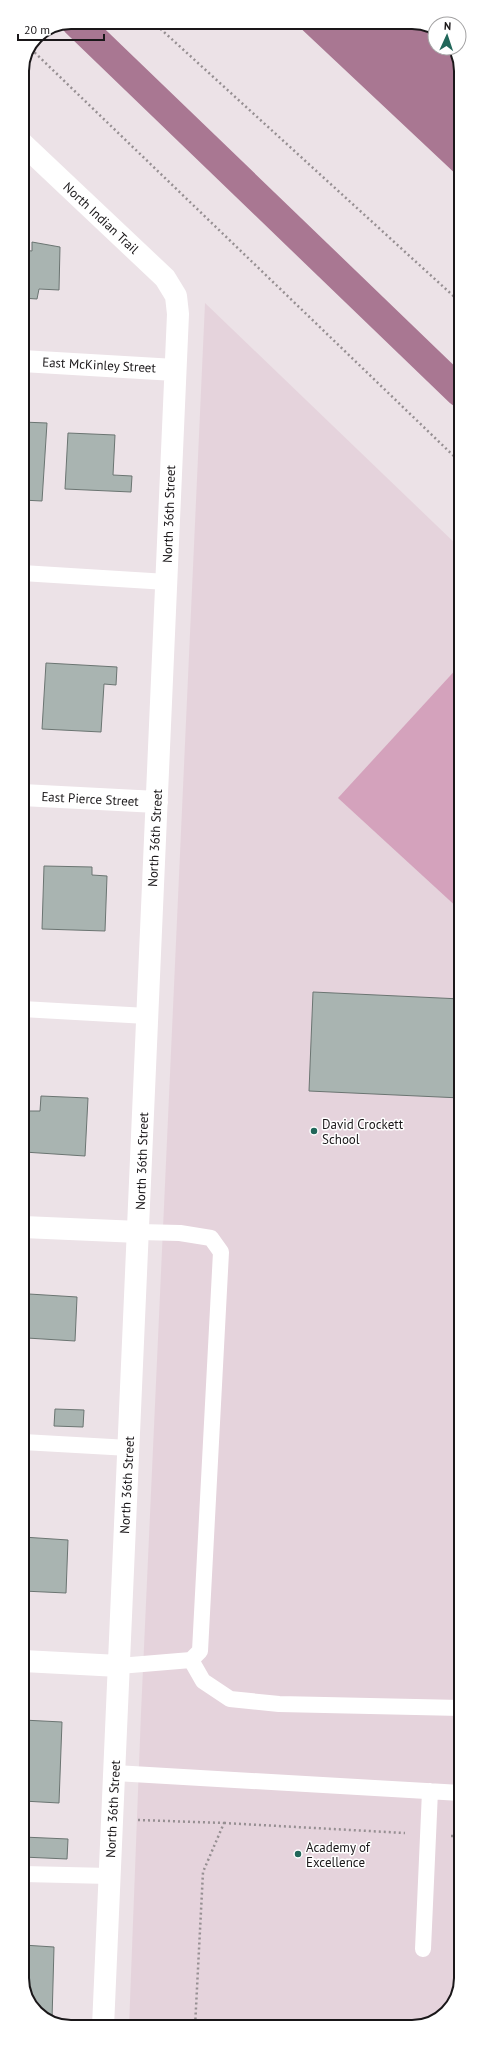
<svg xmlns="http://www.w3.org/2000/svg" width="483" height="2049" font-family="'PT Sans',sans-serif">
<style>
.built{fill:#e5d3dc}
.green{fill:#d4a2bc}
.water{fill:#a97792}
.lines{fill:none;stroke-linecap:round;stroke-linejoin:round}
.canal{stroke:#a97792;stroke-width:30}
.building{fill:#a9b4b1;stroke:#6b7572}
.path{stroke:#968f92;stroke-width:2.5;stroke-dasharray:2 3;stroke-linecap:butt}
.lane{stroke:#fff;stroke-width:16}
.street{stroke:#fff;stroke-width:22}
.poi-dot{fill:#21675a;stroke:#fff;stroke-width:1.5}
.labels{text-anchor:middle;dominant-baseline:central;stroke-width:3;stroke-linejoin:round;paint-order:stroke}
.street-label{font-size:13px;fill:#1a1719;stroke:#fff}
.poi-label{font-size:13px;fill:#1a1719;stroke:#fff;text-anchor:start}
.rim{fill:none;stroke:#1a1719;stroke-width:2}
</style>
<rect width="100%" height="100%" fill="#ece2e7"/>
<path class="built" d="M205,303L460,548L461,1978L449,2010L421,2026L129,2027L141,1713Z"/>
<path class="green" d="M460,665V910L338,798Z"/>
<path class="water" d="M294,22H418L435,31V48H453L460,62V178Z"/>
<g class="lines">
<path class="canal" d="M76,22L460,392"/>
</g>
<path class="building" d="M32,242L60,247L59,290L39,289L37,299L22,298V250L32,251Z
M22,422L47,423L42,501L22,500Z
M68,433L115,435L113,475L132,476L131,492L65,489Z
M46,663L117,667L116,685L104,684L101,732L42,729Z
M22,664L29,665L26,725H22Z
M44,866L92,867V875L107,876L105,931L42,929Z
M313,992L461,999V1098L309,1091Z
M41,1096L88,1098L85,1156L24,1152L26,1111H40Z
M29,1294L77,1297L75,1341L27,1338Z
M55,1409L84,1410L83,1427L54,1426Z
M23,1537L68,1540L66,1593L23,1591Z
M23,1720L62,1722L59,1803L23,1801Z
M23,1837L68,1839L67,1859L23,1857Z
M23,1945L54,1947L52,2020L39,2015L23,1987Z"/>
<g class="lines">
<path class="path" d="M153,22L460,302
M31,49L460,462
M138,1820L224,1823L203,1872L195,2027
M224,1823L405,1833
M451,1836H461"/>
<path class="lane" d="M22,573L167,582
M22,1009L147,1016
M23,1442L129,1448
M191,1660L203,1681L230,1699L279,1704L461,1708
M119,1666L191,1660L200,1651L221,1252L211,1238L180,1233L139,1232
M115,1773L461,1793
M23,1874L110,1876
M423,1949L430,1791"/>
<path class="street" d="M22,143L165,278L176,296L178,314L103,2027
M22,361L175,370
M22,795L157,802
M23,1227L139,1232
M23,1661L119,1666"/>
</g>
<g class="poi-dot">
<circle cx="314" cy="1131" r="4"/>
<circle cx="298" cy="1854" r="4"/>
</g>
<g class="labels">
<g class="street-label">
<text transform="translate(101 218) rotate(43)">North Indian Trail</text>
<text transform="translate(99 365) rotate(3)">East McKinley Street</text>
<text transform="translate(169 514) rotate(-88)">North 36th Street</text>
<text transform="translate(90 799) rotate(3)">East Pierce Street</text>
<text transform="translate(155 838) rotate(-87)">North 36th Street</text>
<text transform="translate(142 1161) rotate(-88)">North 36th Street</text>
<text transform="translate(127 1485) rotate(-87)">North 36th Street</text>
<text transform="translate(113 1809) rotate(-87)">North 36th Street</text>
</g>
<g class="poi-label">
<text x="322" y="1124">David Crockett<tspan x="322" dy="15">School</tspan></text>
<text x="306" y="1847">Academy of<tspan x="306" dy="15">Excellence</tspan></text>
</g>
</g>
<path d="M0 0H483V2049H0ZM71 29H412A42 42 0 0 1 454 71V1978A42 42 0 0 1 412 2020H71A42 42 0 0 1 29 1978V71A42 42 0 0 1 71 29Z" fill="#fff" fill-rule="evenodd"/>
<path class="rim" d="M71 29H412A42 42 0 0 1 454 71V1978A42 42 0 0 1 412 2020H71A42 42 0 0 1 29 1978V71A42 42 0 0 1 71 29Z"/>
<g transform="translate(447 36) rotate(3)"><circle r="19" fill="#ffffff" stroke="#a3a2a3"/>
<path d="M0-3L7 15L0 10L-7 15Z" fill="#21675a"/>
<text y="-6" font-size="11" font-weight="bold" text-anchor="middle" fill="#1a1719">N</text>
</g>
<path d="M18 34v6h86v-6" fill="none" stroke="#1a1719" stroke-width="2"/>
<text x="24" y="34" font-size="12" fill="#1a1719" stroke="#ffffff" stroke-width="3" paint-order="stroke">20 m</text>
</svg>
